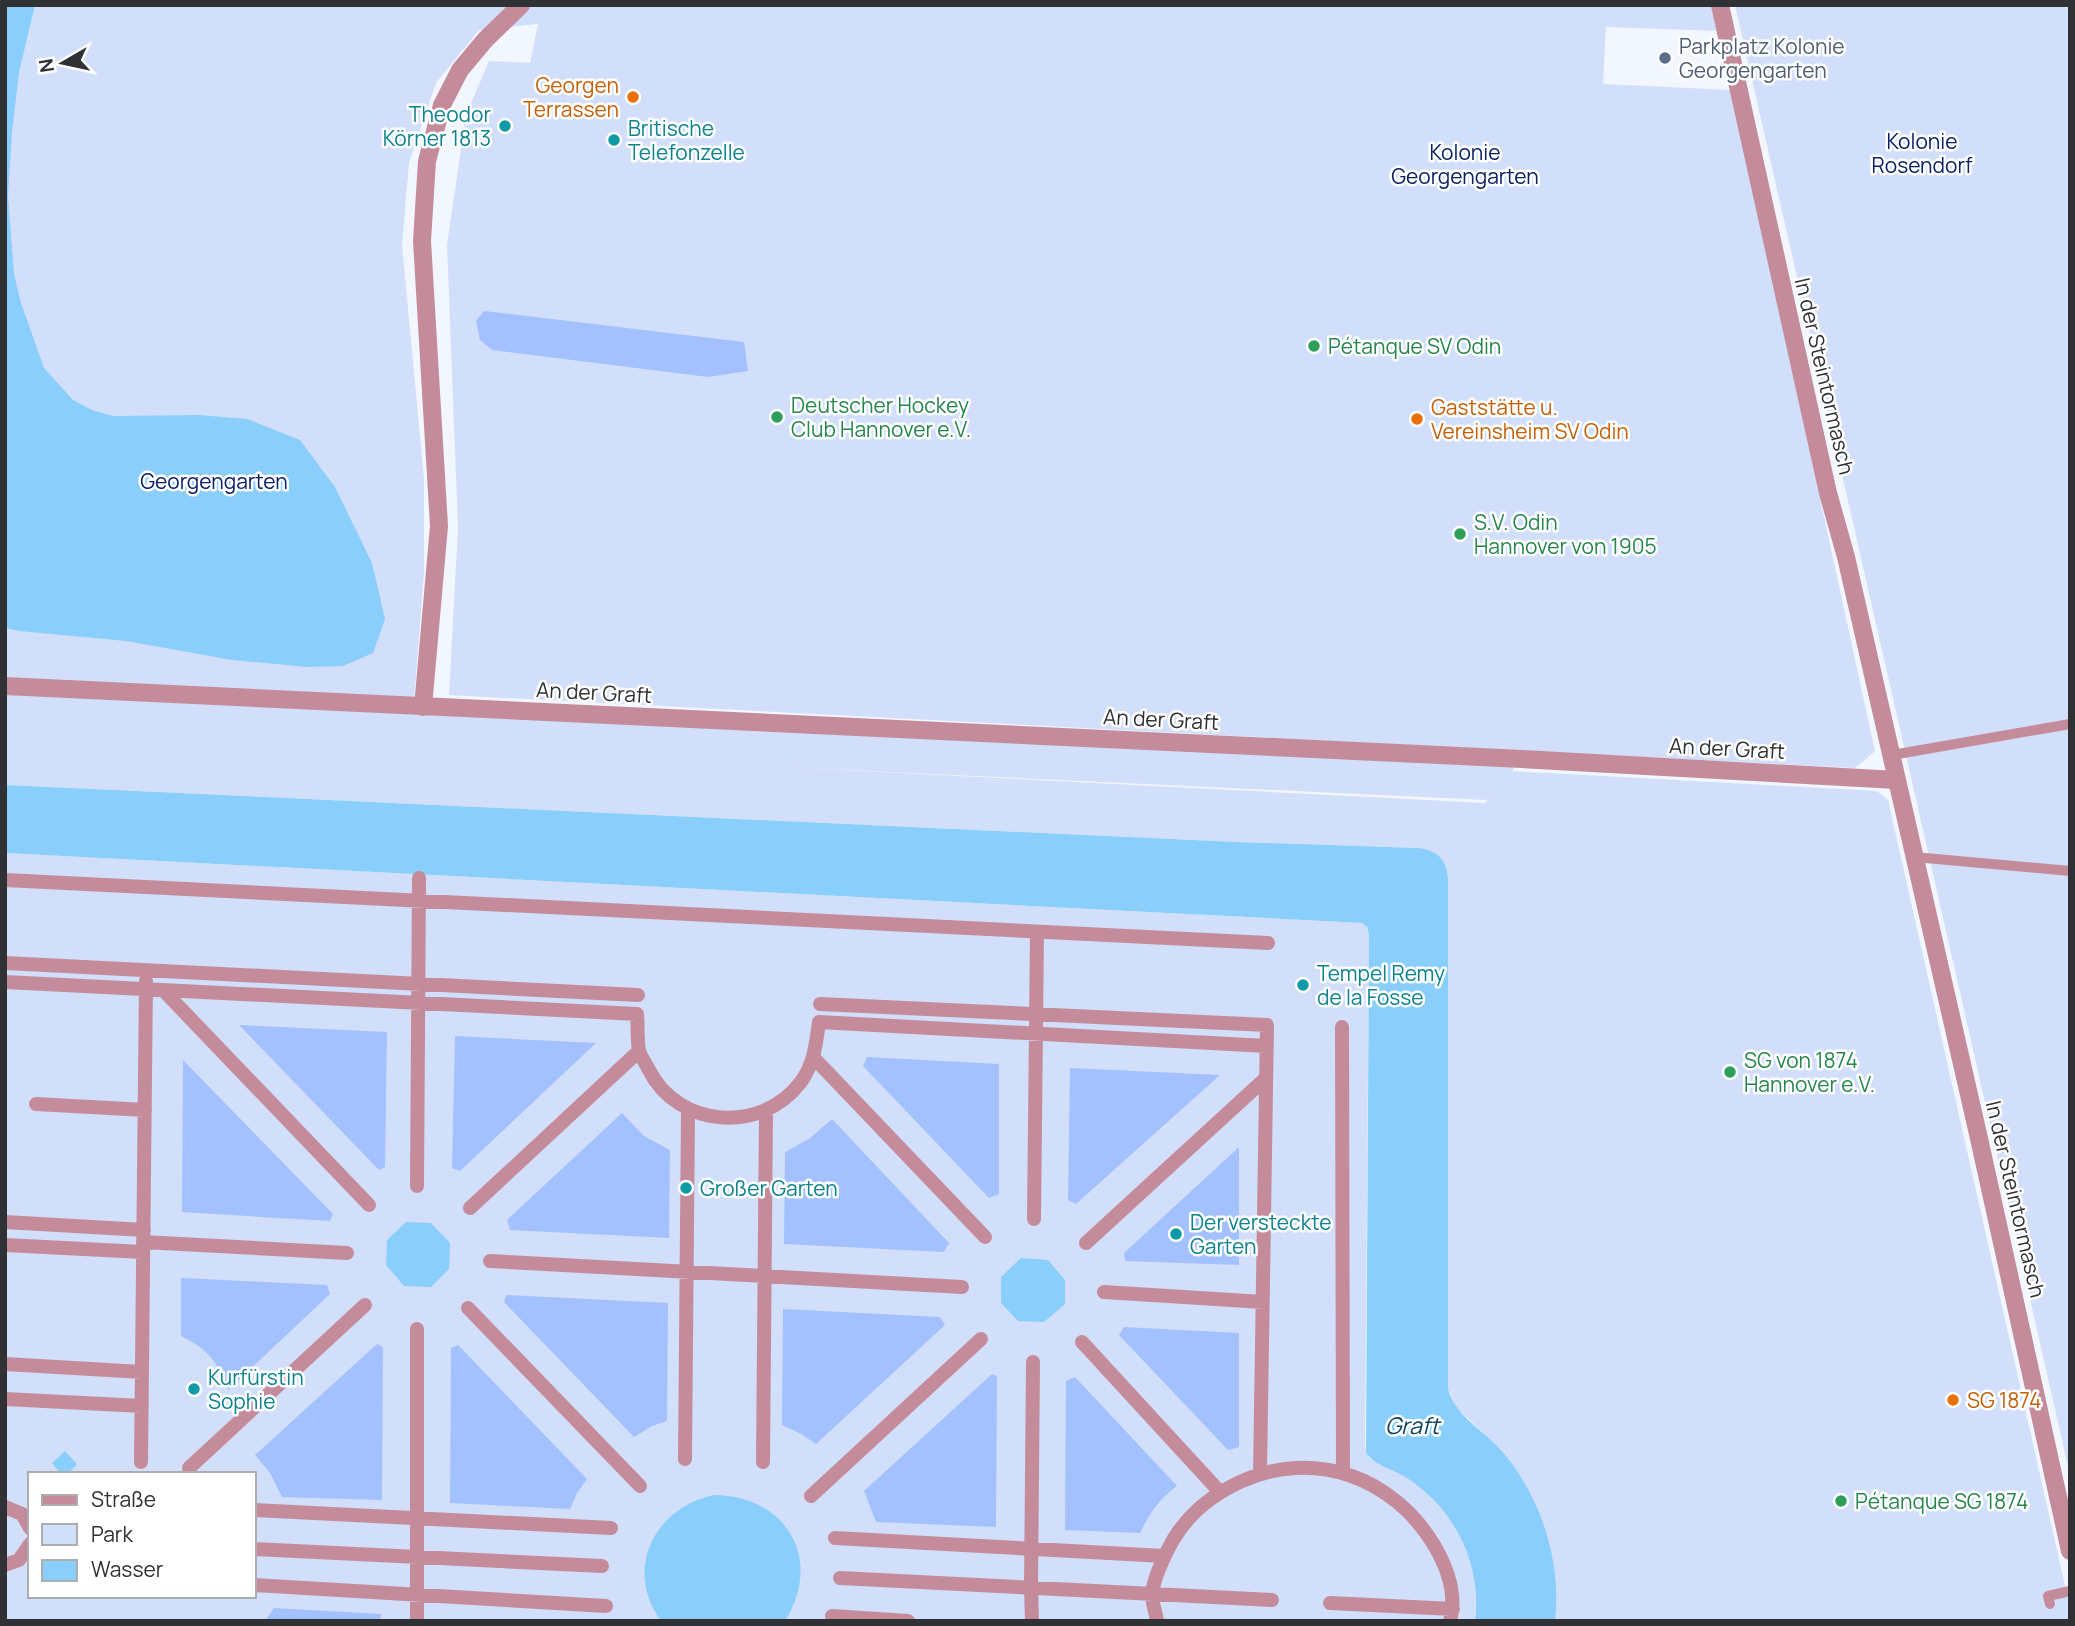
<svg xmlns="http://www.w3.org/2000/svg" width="2075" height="1626" font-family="Manrope,sans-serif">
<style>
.green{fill:#d2dffa;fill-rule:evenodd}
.forest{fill:#a3c0ff}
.water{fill:#8acefc}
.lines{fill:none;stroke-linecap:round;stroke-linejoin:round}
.service{stroke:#c48c9b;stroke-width:10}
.pedestrian{stroke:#c48c9b;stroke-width:14}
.minor{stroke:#c48c9b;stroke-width:18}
.service-dot{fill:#5c6f8a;stroke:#fff;stroke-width:2.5}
.food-dot{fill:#e8710a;stroke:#fff;stroke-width:2.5}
.culture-dot{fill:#0f9aa8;stroke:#fff;stroke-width:2.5}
.leisure-dot{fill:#2e9e5b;stroke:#fff;stroke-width:2.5}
.labels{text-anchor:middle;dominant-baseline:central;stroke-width:5;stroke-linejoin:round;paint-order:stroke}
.service-label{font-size:21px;fill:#4e5e75;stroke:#fff;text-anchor:start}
.food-label{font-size:21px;fill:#c56008;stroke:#fff;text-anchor:start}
.culture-label{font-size:21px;fill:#0d838f;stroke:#fff;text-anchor:start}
.park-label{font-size:21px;fill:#0a2166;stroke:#fff}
.leisure-label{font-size:21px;fill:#27864d;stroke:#fff;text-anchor:start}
.street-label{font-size:21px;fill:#2f3134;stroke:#fff}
.water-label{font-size:23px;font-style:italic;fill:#0d4362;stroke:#fff}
</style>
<rect width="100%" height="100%" fill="#f2f6fe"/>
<path class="green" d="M5,5H1715L1721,31L1606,27L1603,84L1731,90L1875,751L1855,768L449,695L458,528L447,245L466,115L489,61L530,63L538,24L479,30L436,83L409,163L402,245L424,479V573L414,700L5,681Z
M1735,5H2070V1475Z
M5,691L1517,764L1512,771L1877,791L1888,800L2070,1608V1621H1555L1542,1522L1531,1496L1501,1450L1455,1406L1448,1388V881C1448,862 1437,850 1418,848L1236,842L5,785ZM782,767L1487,800L1491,796L1485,803Z
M5,853L1362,923L1367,927L1369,933L1365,1448L1369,1458C1385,1466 1401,1473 1416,1483C1459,1515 1481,1568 1475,1621H5ZM30,1474H254V1596H30Z"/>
<path class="forest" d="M484,311L744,342L748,371L708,377L492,350L480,340L476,321Z
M239,1025L387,1032L385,1167L379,1170Z
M455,1036L596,1043L460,1171L452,1168Z
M867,1057L999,1064V1194L989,1198L863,1066Z
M183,1060L333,1214L330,1221L182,1212Z
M1070,1068L1220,1075L1076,1204L1068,1200Z
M622,1113L644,1136L670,1150L669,1238L510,1230L507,1220Z
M832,1119L949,1243L944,1252L784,1244L785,1152L809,1139Z
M1239,1147V1265L1125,1261L1124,1253Z
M181,1278L327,1285L330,1294L228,1390C218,1362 208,1349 181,1336Z
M506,1295L668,1303L667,1421L652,1426L634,1437L504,1302Z
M783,1309L940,1317L945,1325L816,1444L801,1434L782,1425Z
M1124,1327L1239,1333V1447L1228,1450L1119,1335Z
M377,1344L383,1347L382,1500L282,1497L270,1473L255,1455Z
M458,1345L587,1479L577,1493L570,1509L450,1503L451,1348Z
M992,1374L997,1376L996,1527L876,1522L864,1491Z
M1075,1377L1177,1486C1160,1498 1149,1514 1140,1533L1065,1530L1066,1381Z
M274,1608L381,1614L380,1621H265Z"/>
<path class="water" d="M5,5H35L19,72L12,132L8,196L14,274L21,303L44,368L73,400L94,411L114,416L199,415L247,419L300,440L335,487L372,563L385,619L373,653L343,666L308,667L232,660L126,641L19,631L5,628Z
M5,785L1236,842L1418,848C1438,850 1448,861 1448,881V1388C1453,1414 1483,1430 1500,1449C1540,1494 1562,1560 1555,1621H1475C1482,1564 1455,1509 1407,1478C1394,1469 1375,1466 1366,1453L1369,934L1367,927L1362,923L5,853Z
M406,1222L431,1223L450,1243L449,1269L431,1287L404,1286L386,1265L387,1240Z
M1021,1258L1048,1260L1065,1280V1304L1044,1322L1018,1321L1001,1303V1277Z
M65,1451L77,1464L68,1474H61L52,1463Z
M714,1495C786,1496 824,1558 785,1621H661C623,1569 655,1507 714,1495Z"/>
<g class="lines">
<path class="service" d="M1892,755L2070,724
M1914,857L2070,871
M2050,1604L2048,1596L2070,1591"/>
<path class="pedestrian" d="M5,880L1268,943
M5,963L638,995
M5,982L637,1014C638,1025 637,1040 639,1051C641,1057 646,1064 649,1070C678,1128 761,1134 800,1083C814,1065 816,1044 819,1022L1267,1046
M164,991L369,1205
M820,1004L1267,1025L1260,1473
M1342,1027L1343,1473
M814,1058L985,1237
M36,1104L145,1110
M417,1186L419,878
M470,1208L639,1051
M1034,1219L1037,932
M5,1222L144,1230
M143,1242L347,1253
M1086,1243L1266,1078
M5,1245L143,1252
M490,1261L962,1287
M1104,1292L1263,1302
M468,1308L640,1486
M417,1329V1621
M1082,1342L1219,1491
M5,1364L142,1372
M5,1399L142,1406
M685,1459L688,1110
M141,1462L146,981
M763,1462L766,1111
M189,1468L365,1305
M811,1496L981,1339
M5,1507L22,1514L30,1528
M254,1510L611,1528
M835,1538L1164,1556
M254,1549L602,1566
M5,1565L19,1560L30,1544
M840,1578L1272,1600
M254,1585L606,1606
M1330,1603L1453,1609
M832,1616L908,1621
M1032,1621L1031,1588L1033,1362
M1157,1621C1156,1613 1152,1603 1152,1595C1153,1579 1165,1554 1173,1540C1189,1513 1212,1495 1240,1482C1314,1448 1393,1477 1434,1545C1447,1567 1457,1595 1450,1621"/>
<path class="minor" d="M1720,5L1828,493L1846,557L1978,1134L2070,1551
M5,686L1522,759L1896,780
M423,707L439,526L422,241L427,161L442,105L460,70L485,40L521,5"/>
</g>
<circle class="service-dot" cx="1665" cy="58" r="7"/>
<g class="food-dot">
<circle cx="633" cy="97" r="7"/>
<circle cx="1417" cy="419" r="7"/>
<circle cx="1953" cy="1400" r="7"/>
</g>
<g class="culture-dot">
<circle cx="505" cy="126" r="7"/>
<circle cx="614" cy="140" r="7"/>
<circle cx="1303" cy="985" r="7"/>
<circle cx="686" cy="1188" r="7"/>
<circle cx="1176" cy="1234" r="7"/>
<circle cx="194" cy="1389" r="7"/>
</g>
<g class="leisure-dot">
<circle cx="1314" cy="346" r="7"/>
<circle cx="777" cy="417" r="7"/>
<circle cx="1460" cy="534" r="7"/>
<circle cx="1730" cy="1072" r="7"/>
<circle cx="1841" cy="1501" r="7"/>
</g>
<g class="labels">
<g class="service-label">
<text x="1679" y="46">Parkplatz Kolonie<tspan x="1679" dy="24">Georgengarten</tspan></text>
</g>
<g class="food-label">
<text x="619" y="85" text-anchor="end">Georgen<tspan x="619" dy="24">Terrassen</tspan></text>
<text x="1431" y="407">Gaststätte u.<tspan x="1431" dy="24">Vereinsheim SV Odin</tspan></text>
<text x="1967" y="1400">SG 1874</text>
</g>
<g class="culture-label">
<text x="491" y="114" text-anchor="end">Theodor<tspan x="491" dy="24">Körner 1813</tspan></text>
<text x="628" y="128">Britische<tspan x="628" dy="24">Telefonzelle</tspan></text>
<text x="1317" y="973">Tempel Remy<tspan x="1317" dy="24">de la Fosse</tspan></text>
<text x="700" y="1188">Großer Garten</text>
<text x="1190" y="1222">Der versteckte<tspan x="1190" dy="24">Garten</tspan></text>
<text x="208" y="1377">Kurfürstin<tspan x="208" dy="24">Sophie</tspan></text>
</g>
<g class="park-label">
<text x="1922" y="141">Kolonie<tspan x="1922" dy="24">Rosendorf</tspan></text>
<text x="1465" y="152">Kolonie<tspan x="1465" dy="24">Georgengarten</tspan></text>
<text x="214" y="481">Georgengarten</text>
</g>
<g class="leisure-label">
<text x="1328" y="346">Pétanque SV Odin</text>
<text x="791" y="405">Deutscher Hockey<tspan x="791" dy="24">Club Hannover e.V.</tspan></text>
<text x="1474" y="522">S.V. Odin<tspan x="1474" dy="24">Hannover von 1905</tspan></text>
<text x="1744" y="1060">SG von 1874<tspan x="1744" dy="24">Hannover e.V.</tspan></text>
<text x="1855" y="1501">Pétanque SG 1874</text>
</g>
<g class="street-label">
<text transform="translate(1825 376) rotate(77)">In der Steintormasch</text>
<text transform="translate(594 692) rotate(3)">An der Graft</text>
<text transform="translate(1161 719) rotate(3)">An der Graft</text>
<text transform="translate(1727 748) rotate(3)">An der Graft</text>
<text transform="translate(2016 1199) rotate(77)">In der Steintormasch</text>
</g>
<g class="water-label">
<text x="1412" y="1425">Graft</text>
</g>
</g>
<rect width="2075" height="1626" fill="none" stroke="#2f3134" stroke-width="14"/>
<rect x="28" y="1472" width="228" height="126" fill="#ffffff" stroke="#acadae" stroke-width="2"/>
<rect x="42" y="1495" width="35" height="10" fill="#c48c9b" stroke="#acadae" stroke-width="2"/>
<text x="91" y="1507" font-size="21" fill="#2f3134">Straße</text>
<rect x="42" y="1524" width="35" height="21" fill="#d2dffa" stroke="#acadae" stroke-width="2"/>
<text x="91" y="1542" font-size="21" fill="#2f3134">Park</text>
<rect x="42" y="1560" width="35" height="21" fill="#8acefc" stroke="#acadae" stroke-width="2"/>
<text x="91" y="1577" font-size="21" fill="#2f3134">Wasser</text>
<g transform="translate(63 63) rotate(261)" stroke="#ffffff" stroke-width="5" paint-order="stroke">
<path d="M0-5L12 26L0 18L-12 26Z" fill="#2f3134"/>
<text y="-10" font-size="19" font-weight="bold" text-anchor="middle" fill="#2f3134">N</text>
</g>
</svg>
